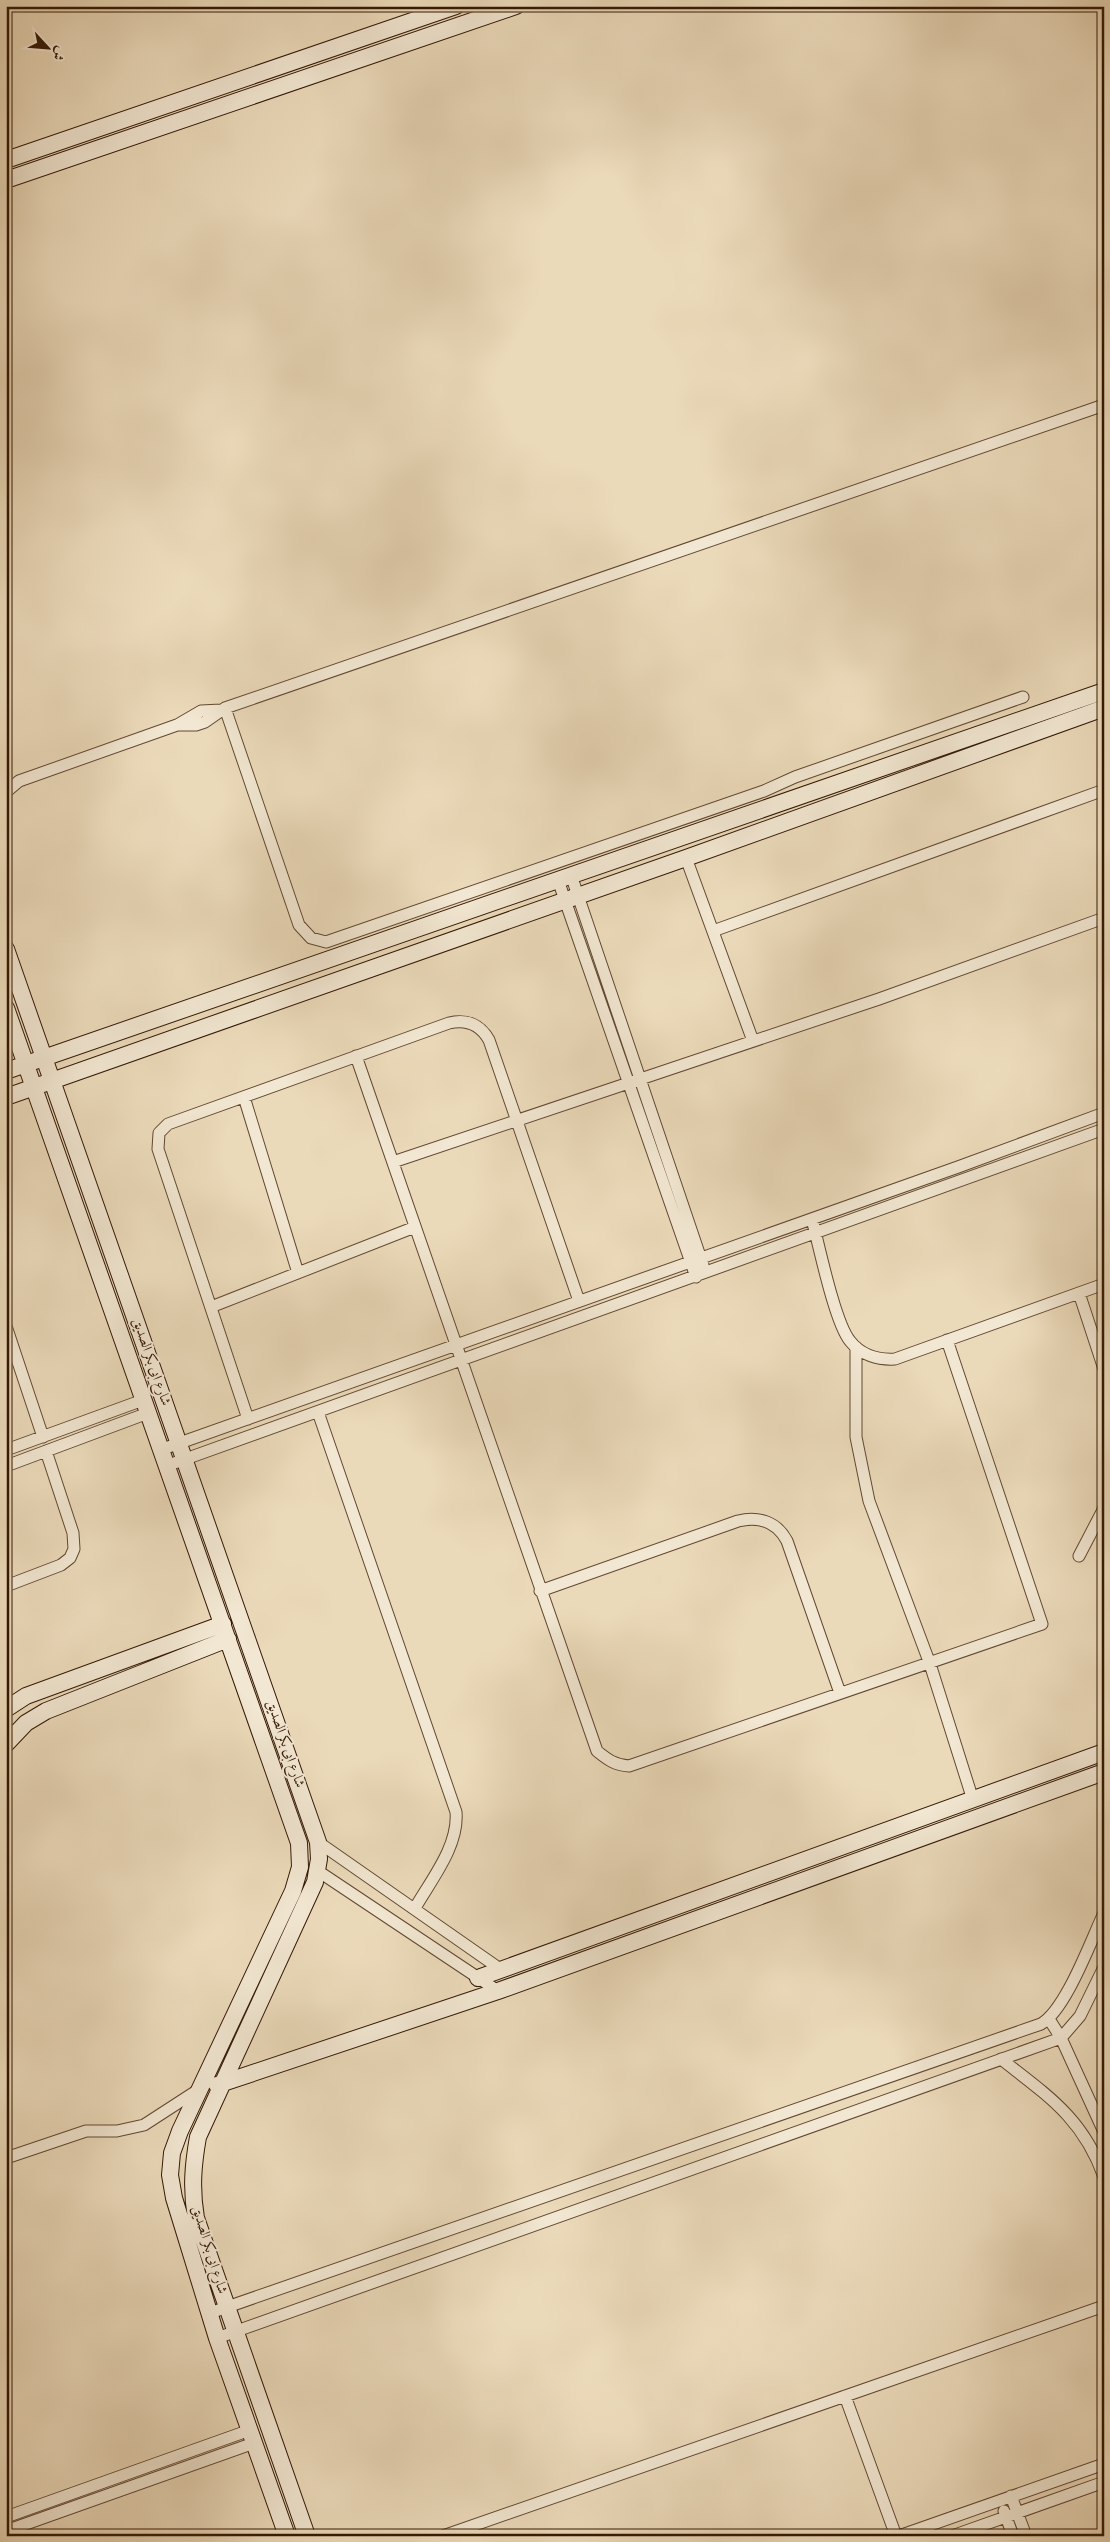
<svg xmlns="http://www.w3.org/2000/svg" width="1110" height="2542" font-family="Vollkorn,Amiri,serif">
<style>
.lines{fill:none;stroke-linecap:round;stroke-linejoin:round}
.street-casing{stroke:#624832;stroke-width:13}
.secondary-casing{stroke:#341805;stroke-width:18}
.street{stroke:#f2e7d2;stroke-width:11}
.secondary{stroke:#f2e7d2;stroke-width:16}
.labels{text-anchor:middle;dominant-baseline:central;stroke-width:4;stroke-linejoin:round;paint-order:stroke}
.street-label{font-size:14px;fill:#341805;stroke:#f2e7d2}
</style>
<rect width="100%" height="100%" fill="#ebdaba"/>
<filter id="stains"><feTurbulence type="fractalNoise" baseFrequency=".004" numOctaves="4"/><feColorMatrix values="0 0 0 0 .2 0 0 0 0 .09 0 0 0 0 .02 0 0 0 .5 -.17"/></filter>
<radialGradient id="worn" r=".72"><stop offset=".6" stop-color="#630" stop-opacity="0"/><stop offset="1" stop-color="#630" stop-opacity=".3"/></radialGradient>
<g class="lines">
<g class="street-casing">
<path id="street" d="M225,708L299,925L311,938L326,942L764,791L795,777L1023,697
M177,725H196L205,722L225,708L1104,405
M6,792L19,781L177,725L201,711L221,710
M686,858L753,1041
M571,875L703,1265
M558,880L696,1277
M713,931L1104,790
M356,1056L597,1751C608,1760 615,1765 629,1766L1042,1624L947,1340
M244,1097L298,1273
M393,1162L879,999L1104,918
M812,1219C819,1246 835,1323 850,1341C861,1355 878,1360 895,1359L1104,1284
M1079,1293L1104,1369
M211,1307L415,1227
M6,1326L43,1437
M856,1347V1437L869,1501L930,1664L973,1800
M318,1412L456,1812C459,1846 431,1880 415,1908
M248,1419L158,1149L159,1133L168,1124L449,1023C466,1019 480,1024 489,1040L579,1301
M6,1450L143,1400
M160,1450L958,1167L1104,1113
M6,1466L148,1413
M166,1466L1104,1129
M1079,1556L1104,1508
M6,1586L61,1565L70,1558L74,1549L73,1533L46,1451
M540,1591L738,1521C759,1516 777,1522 787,1541L840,1693
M318,1842L503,1971
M318,1871L498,1991
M1049,2019L1061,2038L1104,2132
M1001,2059C1048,2096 1083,2118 1104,2177
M6,2158L86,2131H117L144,2125L198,2090
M210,2313L1041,2024C1066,2010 1091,1940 1104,1913
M217,2338L1061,2038L1080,2016L1104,1967
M845,2396L896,2536
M1011,2496L1026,2536
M1004,2511L1013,2536
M6,2517L250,2430
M6,2531L254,2443
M443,2536L1104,2306
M899,2536L1104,2464
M952,2536L1104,2482"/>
</g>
<g class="secondary-casing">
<path id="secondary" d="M6,160L456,6
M6,180L516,6
M6,949L318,1842L319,1859L315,1882L198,2137C193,2165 191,2189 196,2218L307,2536
M6,1008L299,1843L300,1867L293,1891L180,2131L172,2153L170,2175L174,2198L217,2338L287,2536
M6,1071L1104,691
M6,1097L686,858L1104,708
M6,1709L26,1696L223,1624
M6,1744L26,1723L46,1711L228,1639
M478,1978L1104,1752
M217,2085L498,1991L1104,1772"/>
</g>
<use href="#street" class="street"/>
<use href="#secondary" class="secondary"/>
</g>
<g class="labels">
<g class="street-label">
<text transform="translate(151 1362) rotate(71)">شارع ابى بكر الصديق</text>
<text transform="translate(285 1744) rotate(71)">شارع ابى بكر الصديق</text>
<text transform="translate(209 2250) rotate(73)">شارع ابى بكر الصديق</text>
</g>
</g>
<rect width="1110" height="2542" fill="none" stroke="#ebdaba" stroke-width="25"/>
<rect x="8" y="8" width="1095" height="2527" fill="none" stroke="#341805" stroke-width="2.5"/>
<rect x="12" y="12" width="1085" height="2517" fill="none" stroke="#341805"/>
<g transform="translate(48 48) rotate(116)" stroke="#f2e7d2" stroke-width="4" paint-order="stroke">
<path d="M0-4L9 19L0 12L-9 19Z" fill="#341805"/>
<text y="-8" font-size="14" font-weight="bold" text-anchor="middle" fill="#341805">ش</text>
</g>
<rect width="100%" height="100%" filter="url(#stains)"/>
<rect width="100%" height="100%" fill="url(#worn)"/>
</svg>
